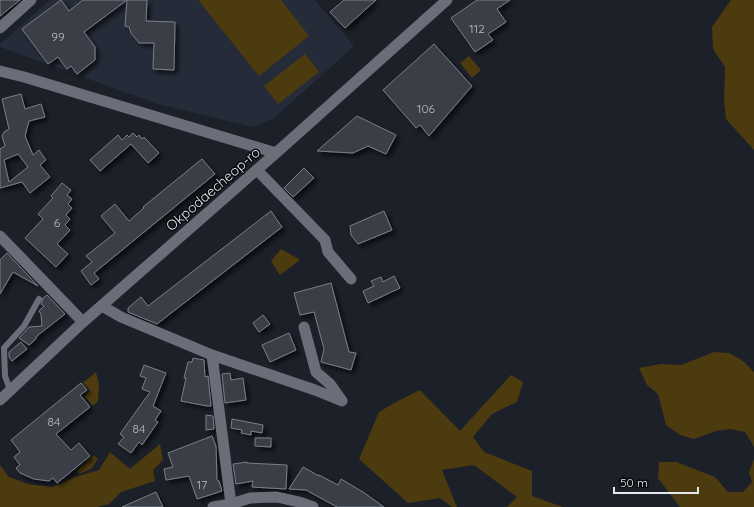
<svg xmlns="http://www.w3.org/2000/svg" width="754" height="507" font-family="Quicksand,sans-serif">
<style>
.built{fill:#252b39}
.green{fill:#4d3b10}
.building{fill:#3a3e47;stroke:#797e89;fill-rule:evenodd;filter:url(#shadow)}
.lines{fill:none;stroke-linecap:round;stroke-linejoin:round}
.service{stroke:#696e78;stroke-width:6}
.minor{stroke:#696e78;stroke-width:11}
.tertiary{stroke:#696e78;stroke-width:11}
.labels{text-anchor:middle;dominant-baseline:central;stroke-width:3;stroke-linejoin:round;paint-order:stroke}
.number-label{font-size:12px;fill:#babec4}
.street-label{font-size:14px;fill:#e5e8ee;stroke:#080a0e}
</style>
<defs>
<filter id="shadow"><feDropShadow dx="3.5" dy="3.5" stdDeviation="2" flood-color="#0009"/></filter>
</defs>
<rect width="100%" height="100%" fill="#1c2029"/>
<path class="built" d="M50,0H315L354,46L274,118L253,127L158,104L0,47V44Z"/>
<path class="green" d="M200,0H281L309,36L259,76L199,1Z
M731,0H754V150L726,119L724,100L725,67L713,49L712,27Z
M305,54L319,72L278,104L264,86Z
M469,56L481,70L472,78L460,63Z
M281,249L300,260L280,275L271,261Z
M714,352L729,353L743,361L754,372V448L752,443L745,432L731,429L716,431L694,439L680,435L666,425L658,394L647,385L639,368L661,364L681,365Z
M96,372L99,384L98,401L93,406L84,396L90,391L83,383Z
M511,375L523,382L517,402L492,414L473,437L484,452L532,471V496L563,507H507L517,497L474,465L442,470L457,507H452L440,498L408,503L359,459L379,412L398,401L420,390L460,431Z
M160,444L163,460L153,470L155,481L121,492L109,504L96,507H0V465L9,477L28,484L53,487L75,477L99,470L110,452L130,469Z
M94,455L98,459L91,469L79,474L77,470Z
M754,459V507H680L658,478L659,462H676L715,477L728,492H743L752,482L749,472Z"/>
<path class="building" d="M0,0H20L0,16Z
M61,0L69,11L83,0H147L146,21L175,22L174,70L153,69L154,43H139L131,33L129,27L125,26L127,0L84,32L95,47V60L77,74L71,66L67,69L58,57L48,64L22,29Z
M344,0H376L345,28L330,12Z
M477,0H510L497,9L506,22L488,34L493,40L475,52L451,18Z
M434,44L472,86L429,136L420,125L416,128L383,90Z
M21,94L25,109L41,104L45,117L29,121L25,136L33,155L39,150L46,160L40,165L50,177L30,193L22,182L0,188V149L5,146L2,136L4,132L9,129L2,99ZM18,154L28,167L9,182L4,160Z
M357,116L396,135L386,154L368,146L353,153L317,151Z
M133,133L137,137L139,135L142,139L144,137L159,153L148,163L131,144L100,171L90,160L118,135L122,140L127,135L129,137Z
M202,159L215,174L94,273L99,279L91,285L81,271L92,262L86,256L115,233L101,216L115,204L129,221L144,208L143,207Z
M304,168L314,178L293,197L284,188Z
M62,183L71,190L67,195L72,199L68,204L72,208L66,215L70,219L65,225L70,230L57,244L68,254L56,267L25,238L43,219L38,214L53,198L51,196Z
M271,211L282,227L157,324L128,312V308L141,297L148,306Z
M384,211L392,230L358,244L351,235L350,226Z
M7,253L38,286L13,272L0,294V260Z
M394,276L400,288L368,303L363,291L374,286L371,281L381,277L383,282Z
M331,283L349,352L356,353L351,370L321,362L324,349L314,312L300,315L294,293Z
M47,295L65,314L37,336L35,340L29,345L19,338L29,327L42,326L41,314L39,311L44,306L41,304L43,298Z
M263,315L270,324L259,332L253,323Z
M289,333L296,350L270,362L262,345Z
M21,342L27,349L12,361L9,357V352Z
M193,358L204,360L205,377L208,376L211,406H207L181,401L186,378H184L188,362H192Z
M144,365L166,373L153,406L161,411L155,420L158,422L142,445L139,442L131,453L118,444L124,437L120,434L150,392L142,389L146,378L140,376Z
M230,373L231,380L243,378L246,400L225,403L222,374Z
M81,383L87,390L80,395L90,407L56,434L71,450L79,443L90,456L57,483L53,478L49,481L34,479L20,473L16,468L20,465L14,457L20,452L11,440Z
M206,415L213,416L214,429L206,430Z
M232,419L263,425L262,433L251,431V435L241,433L242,430L231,428Z
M212,436L216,446L217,480L219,481L222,491L197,499L189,476L166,480L164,469L173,467L168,453Z
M255,438H271V447L255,446Z
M247,462V463L287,465L286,489L252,487L253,481L236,484L233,464Z
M303,467L319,476V475L338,485L341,479L363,492L384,507H337L306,490L289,489Z
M156,492L163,507H122Z"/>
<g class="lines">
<path class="service" d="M10,390L5,376L4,348L24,326L39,299"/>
<path class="minor" d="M257,170L325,240L328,252L351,279
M0,236L83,322
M102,306L121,317L212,355L315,390L342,401L330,384L316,372L304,327
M212,355L231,504L233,507
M213,507L231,504L250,498L277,497L299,502L313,507"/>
<path class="tertiary" d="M0,28L31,0
M0,71L24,77L276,153
M0,400L83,322L276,153L447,0"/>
</g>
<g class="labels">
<g class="number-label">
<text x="477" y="28">112</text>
<text x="58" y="36">99</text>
<text x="426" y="108">106</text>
<text x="57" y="222">6</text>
<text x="54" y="421">84</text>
<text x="139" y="428">84</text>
<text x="202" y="484">17</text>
</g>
<g class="street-label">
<text transform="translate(213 189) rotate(-41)">Okpodaecheop-ro</text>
</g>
</g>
<path d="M614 487v6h84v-6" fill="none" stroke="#e5e8ee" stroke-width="2"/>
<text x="620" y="487" font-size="12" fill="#e5e8ee" stroke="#080a0e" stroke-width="3" paint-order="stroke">50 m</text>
</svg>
